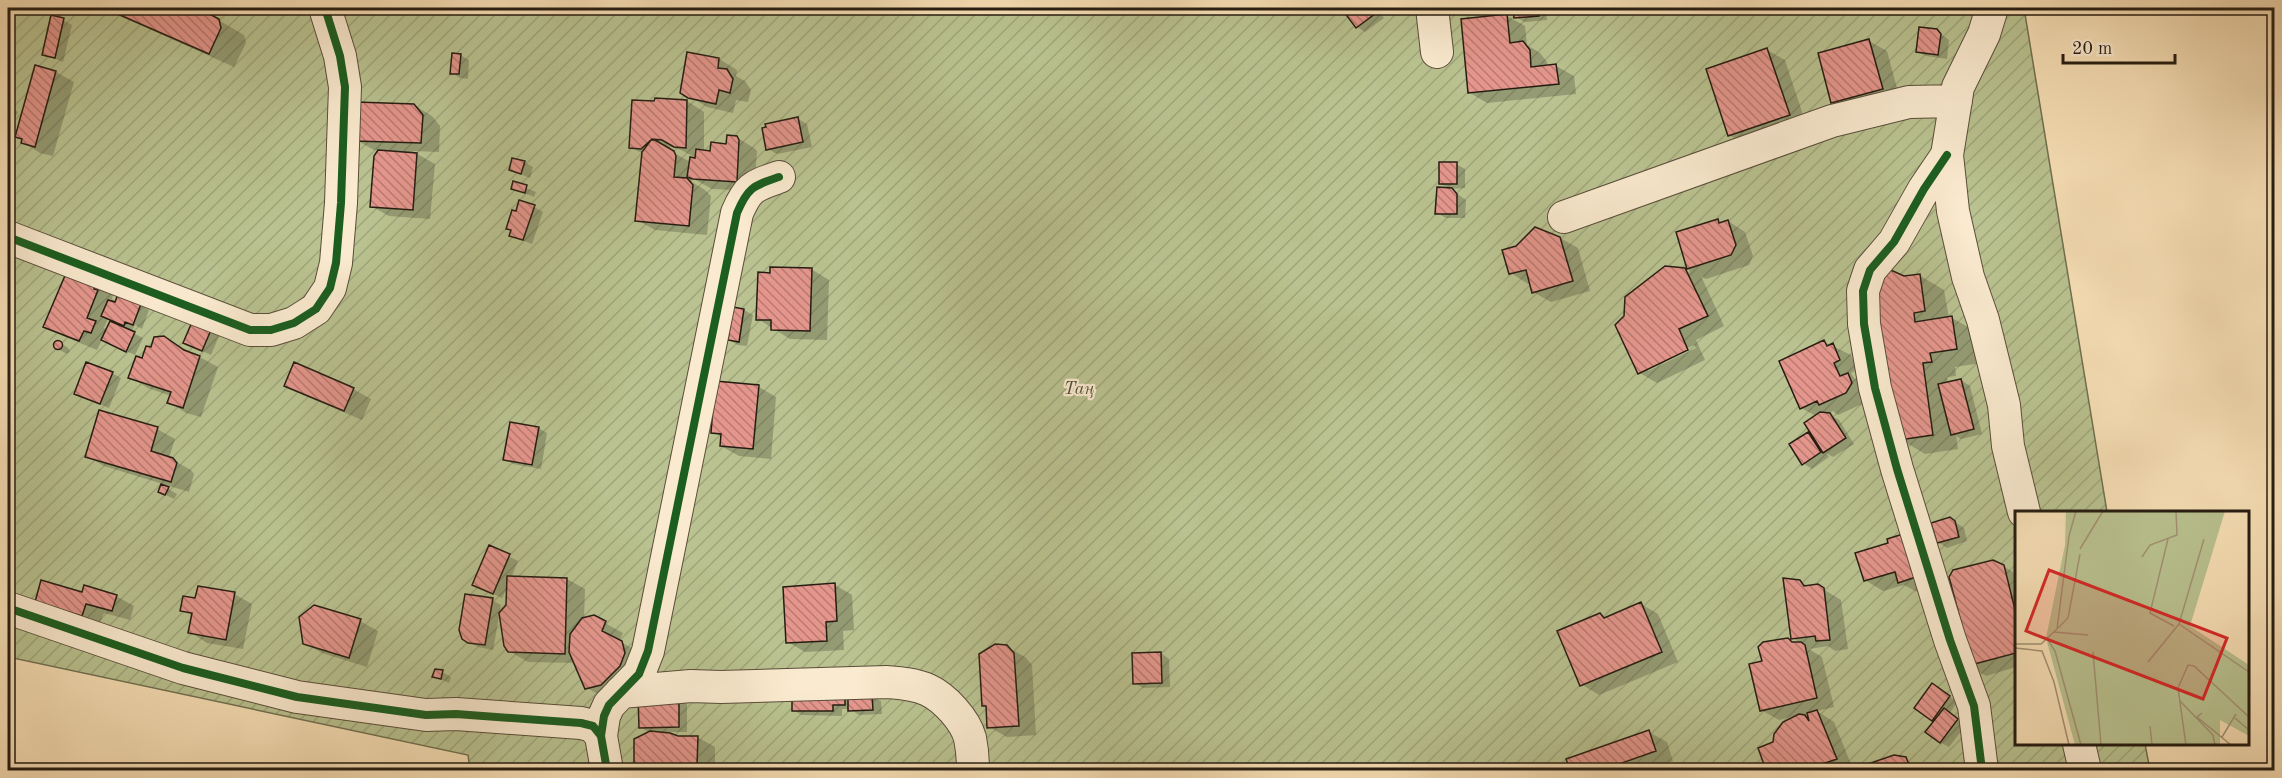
<svg xmlns="http://www.w3.org/2000/svg" width="2282" height="778" font-family="'Old Standard TT',serif">
<style>
.garden{fill:url(#garden-furrows);stroke:#707051;stroke-width:1.5}
.shadow{fill:#0003;fill-rule:evenodd}
.building{fill:url(#building-back-hatch);stroke:#261d12;stroke-width:1.5}
.lines{fill:none;stroke-linecap:round;stroke-linejoin:round}
.minor-casing{stroke:#5a4e3b;stroke-width:34}
.minor{stroke:#faeacf;stroke-width:32}
.cycleway-casing{stroke:#faeacf;stroke-width:11}
.cycleway{stroke:#1b5e20;stroke-width:8}
.labels{text-anchor:middle;dominant-baseline:central;stroke-width:4.5;stroke-linejoin:round;paint-order:stroke}
.park-label{font-size:18px;font-style:italic;fill:#524f38;stroke:#faeacf}
.inset-road{fill:none;stroke:#a39174;stroke-width:1.5}
.view{fill:#d62828;fill-opacity:0.15;stroke:#d62828;stroke-width:3}
.inset-edge{fill:none;stroke:#261d12;stroke-width:3}
</style>
<defs>
<pattern id="garden-furrows" width="10" height="10" patternUnits="userSpaceOnUse" patternTransform="scale(1.5)"><rect width="10" height="10" fill="#b9c290"/><path d="M-1 1l2-2M0 10L10 0M9 11l2-2" fill="none" stroke="#9fa67b"/></pattern>
<pattern id="building-back-hatch" width="6" height="6" patternUnits="userSpaceOnUse" patternTransform="scale(1.5)"><rect width="6" height="6" fill="#e4968c"/><path d="M-1 5l2 2M0 0l6 6M5-1l2 2" fill="none" stroke="#b97a71"/></pattern>
</defs>
<rect width="100%" height="100%" fill="#f7dfb5"/>
<filter id="stains"><feTurbulence type="fractalNoise" baseFrequency=".00333" numOctaves="4"/><feColorMatrix values="0 0 0 0 .2 0 0 0 0 .09 0 0 0 0 .02 0 0 0 .5 -.17"/></filter>
<radialGradient id="worn" r=".72"><stop offset=".6" stop-color="#630" stop-opacity="0"/><stop offset="1" stop-color="#630" stop-opacity=".3"/></radialGradient>
<path class="garden" d="M8,8H2024L2107,512H2016V744H2145L2150,770H470L468,755L8,657Z"/>
<path class="shadow" d="M46,8H72L70,15L53,11Z
M102,8H215V18L244,35L246,43L234,67Z
M639,8H655L654,14L647,13Z
M1319,8H1344L1329,13Z
M1352,8H1376L1384,18L1365,32L1357,27L1346,12Z
M1515,8H1546L1547,20L1525,22L1516,17Z
M1507,16L1525,26L1527,45L1540,53L1547,62L1548,67L1556,66L1574,76L1576,94L1487,103L1470,93Z
M63,20L72,25L63,62L44,54Z
M1937,31L1949,40L1947,59L1926,56L1917,51Z
M1869,41L1887,51L1900,99L1850,112L1833,102Z
M1767,50L1785,60L1806,124L1747,145L1729,135Z
M689,54L719,59L737,70L736,76L745,81L751,90L748,102L736,100L733,113L707,107L682,92Z
M460,55L469,60L468,79L460,78L452,73Z
M36,67L56,72L74,82L53,156L40,153L22,142L23,140L17,136Z
M687,101L704,112V152L711,153L728,145L736,137L754,148L757,151L754,191L712,189L692,178V182L705,190L711,196L707,235L655,230L637,220L643,154L631,147ZM671,147L681,150L700,160L690,162L669,150Z
M414,105L432,116L440,126L439,152L412,151L435,164L430,219L389,216L371,206L379,150H374L356,140Z
M8,106L18,112L13,121L8,119Z
M798,119L807,124L812,147L777,154L768,149Z
M524,162L533,167L530,178L510,170Z
M1456,164L1465,169V188L1450,189L1466,200L1465,218H1446L1437,213L1450,189L1440,184Z
M514,183L536,192L534,197L513,188Z
M534,207L543,212L532,244L511,236Z
M1718,221L1722,223L1728,221L1745,232L1753,256L1749,265L1706,279L1701,276L1724,326L1696,340L1705,360L1657,383L1640,373L1685,270L1690,273L1677,233ZM1694,345L1696,348L1648,371V367Z
M1560,238L1578,248L1590,291L1551,302L1533,292L1531,283L1528,284L1511,273Z
M811,269L829,280L827,340L790,339L758,319Z
M1919,275L1944,290L1949,318H1952L1977,332L1981,363L1955,367L1956,376L1947,377L1948,384L1961,380L1970,386L1982,434L1961,439L1956,436L1958,449L1925,454L1900,439L1904,277Z
M95,285L113,295L112,299L116,302L119,296L149,310L142,329L135,325L131,332L143,338L135,355L102,340L97,350L63,336L45,326ZM108,319L111,321L107,330L104,328Z
M744,310L753,315L747,346L738,345L729,340Z
M210,331L219,336L211,355L185,343Z
M163,337L218,367L201,417L186,413L169,402L171,396L148,388L130,377Z
M58,342L67,347L70,351L67,354L58,349L55,344Z
M1824,342L1851,355L1857,370L1851,373L1854,378L1865,385L1864,403L1838,415L1833,411L1828,414L1839,420L1854,444L1833,457L1826,453L1829,457L1812,469L1803,463L1808,434L1815,438L1816,416L1801,408Z
M112,373L121,378L109,408L76,394Z
M286,385L353,389L371,399L362,420L303,395Z
M759,387L776,397L771,459L739,456L721,446L722,437L713,432Z
M538,428L547,433L541,469L513,464L505,459Z
M157,429L175,439L169,458L191,470L194,474L189,492L104,466L87,456Z
M168,489L177,494L174,499L160,492Z
M1950,519L1964,528L1967,541L1947,548L1938,542Z
M1890,544L1933,587L1917,592L1904,585L1883,591L1865,580Z
M490,547L518,561L511,578L567,579L585,589L584,619L594,617L623,633L619,641L640,653L605,698L587,688L576,663L528,662L509,651V584L502,598L483,589Z
M2003,566L2016,574V667L1986,676L1968,665Z
M1800,581L1809,587L1818,586L1841,600L1848,649L1835,651L1828,646L1809,649L1822,657L1834,707L1817,711L1834,722L1853,769L1849,770H1768L1760,749L1774,743L1795,716L1779,720L1761,710L1763,663L1794,643L1802,644L1793,638ZM1808,713L1810,720L1802,715Z
M835,585L852,595L854,630L843,631L844,650L805,652L788,642Z
M83,594L116,596L134,606L130,620L104,613L99,625L54,611Z
M234,594L252,604L243,649L207,643L190,632L193,616L181,610L197,600Z
M492,600L501,605L493,650L478,647L468,641Z
M1641,604L1658,614L1678,662L1599,695L1581,684L1600,614L1606,618Z
M360,621L378,631L367,667L322,653L304,643Z
M1007,647L1025,657L1032,665L1036,735L1007,737L989,727L988,708L983,705Z
M1161,653L1169,659L1170,687L1143,688L1135,683Z
M442,672L451,677L449,683L434,676Z
M1941,690L1957,702L1950,713L1966,725L1949,747L1940,742L1936,721L1916,708Z
M793,695L872,696L881,701L882,714L859,715L850,709H842V716L802,715L793,710Z
M679,697L687,703V732H665L677,737H697L715,747V770H635V740L650,733L640,727Z
M1649,732L1667,742L1673,761L1647,770H1572L1568,760Z
M1905,759L1924,770H1865L1864,767Z
M719,766L793,769L796,770H718Z"/>
<path class="building" d="M44,8H62L61,11Z
M104,8H198L219,19L221,28L209,54Z
M1349,8H1372L1376,13L1356,28L1344,12Z
M1513,8H1538L1539,16L1514,18Z
M1507,14L1510,43L1523,41L1530,50L1531,67L1556,64L1559,84L1468,93L1461,19Z
M51,15L64,18L55,58L42,55Z
M1919,27L1937,29L1941,34L1938,55L1916,52Z
M1869,39L1883,89L1831,103L1818,53Z
M1767,48L1790,115L1728,136L1706,69Z
M687,52L719,58L718,68L727,69L733,79L730,93L719,90L716,104L688,98L680,93Z
M452,53L461,54L459,74H450Z
M35,65L56,71L35,147L21,143L22,139L15,137Z
M655,98L687,100L686,148L674,147L662,140L652,139L641,149L629,148L632,100L654,101Z
M356,102L414,104L423,115L421,143L355,141Z
M798,117L803,142L766,150L762,128L766,127L765,124Z
M727,135L737,136L739,140L737,182L693,179L687,177L690,157L695,158L696,149L710,151L711,142L726,144Z
M651,140H655L674,151L676,156L674,177L687,178L693,185L689,226L635,221L642,152Z
M378,150L417,153L413,210L370,207L374,156Z
M512,158L525,161L521,174L509,170Z
M1439,162H1457V184H1439Z
M513,181L527,185L525,193L511,189Z
M1437,187L1452,188L1457,194V214H1435Z
M519,200L535,205L523,240L509,236L511,230L506,229L512,210L516,211Z
M1718,219L1719,223L1728,220L1736,245L1731,255L1687,269L1676,232Z
M1535,227L1560,237L1573,281L1532,293L1526,270L1509,274L1502,250L1516,246Z
M1665,266L1685,268L1708,316L1679,329L1688,350L1638,374L1615,325L1624,316L1625,297Z
M770,267L812,268L810,331L771,330V320H756L758,272L770,273Z
M1884,267L1904,276L1920,274L1925,311L1914,313L1915,322L1952,316L1957,349L1930,353L1932,362L1923,363L1933,435L1899,440L1870,282Z
M67,271L96,283L94,289L98,290L87,318L96,321L91,333L84,331L79,341L43,327Z
M118,294L141,304L133,325L125,322L124,326L101,316L108,300L115,302Z
M733,307L744,309L739,342L728,340Z
M110,321L135,332L126,352L101,340Z
M192,322L211,330L202,351L183,343Z
M164,336L184,350L200,356L183,408L167,403L171,392L128,378L136,356L142,358L146,346L151,347L154,337Z
M1824,340L1827,346L1833,343L1840,360L1834,363L1840,376L1848,373L1852,383L1846,393L1819,405L1817,401L1800,409L1779,361Z
M53.5 345a4.5 4.5 0 1 1 9 0a4.5 4.5 0 1 1-9 0Z
M86,362L113,372L100,404L74,394Z
M294,362L354,388L344,411L284,386Z
M1961,379L1974,429L1951,435L1938,384Z
M715,381L759,385L753,449L720,446L721,434L711,433Z
M99,410L158,427L151,451L173,458L177,463L171,482L85,457Z
M1820,412L1830,413L1846,438L1823,453L1804,423Z
M510,422L539,427L532,465L503,460Z
M1808,432L1821,452L1802,465L1789,444Z
M161,484L169,487L165,495L158,492Z
M1950,517L1955,521L1959,537L1937,543L1931,523Z
M1903,534L1916,577L1898,583L1895,572L1864,581L1855,553L1888,543L1887,539Z
M489,545L510,554L493,594L472,585Z
M1993,560L2004,565L2016,614V653L1967,666L1965,637L1949,577L1953,570Z
M507,576L567,578L565,654L508,652L504,646L499,613L506,605Z
M1783,578L1800,580L1804,586L1818,584L1824,588L1830,640L1816,641L1815,636L1791,639Z
M41,580L82,592L84,585L117,595L112,611L86,604L82,616L35,602Z
M835,583L837,621L826,622L827,641L786,643L783,587Z
M198,586L235,592L226,640L188,633L192,613L180,611L183,596L195,598Z
M465,594L493,598L485,645L468,643L462,639L459,630Z
M1641,602L1662,652L1580,686L1557,631L1600,613L1604,618Z
M314,605L361,619L349,658L303,644L299,617Z
M594,615L606,621L602,631L622,641L625,653L620,666L601,685L585,689L569,652L570,634L582,618Z
M1788,638L1792,642H1801L1805,645L1817,698L1760,711L1749,664L1762,661L1758,647L1763,642Z
M995,644L1007,645L1014,653L1019,726L987,728L986,706H982L979,654Z
M1161,652L1162,683L1133,684L1132,653Z
M435,669L443,670L441,679L432,677Z
M1932,683L1950,696L1932,721L1914,708Z
M792,693L845,695V705H833V711H792Z
M872,695L873,710L848,711V696Z
M638,696H679V727L639,728Z
M1944,708L1958,719L1940,743L1925,732Z
M1817,710L1837,759L1804,770H1766L1758,748L1773,742L1774,734L1783,722L1799,714L1805,715L1809,721L1807,713Z
M1649,730L1656,751L1602,770H1570L1566,759Z
M650,731L670,733L678,736H698L697,766H682V770H634V739Z
M1894,755L1906,757L1911,770H1864L1862,766Z
M717,764L793,767V770H717Z"/>
<g class="lines">
<g class="minor-casing">
<path id="minor" d="M1432,8L1437,52
M1992,8L1984,34L1958,87L1947,155L1953,211L1968,277L1983,320L2004,405L2008,446L2024,512
M1947,155L1924,189L1894,242L1870,270L1863,291L1864,324L1875,388L1897,469L1950,640L1974,706L1982,770
M1564,217L1832,121L1909,102L1956,101
M8,237L250,330H271L294,323L316,309L330,288L336,263L341,203L345,87L340,56L325,8
M8,608L183,668L297,697L426,715L456,714L581,723L593,726L601,736
M621,692L691,686L721,687L887,682C900,683 915,684 928,690C945,698 965,720 970,738C972,748 973,760 973,770
M2079,744L2085,770
M607,770L601,736L604,716L609,705L639,674L648,651L737,213C748,187 753,186 779,177"/>
</g>
<use href="#minor" class="minor"/>
<g class="cycleway-casing">
<path id="cycleway" d="M1947,155L1924,189L1894,242L1870,270L1863,291L1864,324L1875,388L1897,469L1950,640L1974,706L1982,770
M8,237L250,330H271L294,323L316,309L330,288L336,263L341,203L345,87L340,56L325,8
M8,608L183,668L297,697L426,715L456,714L581,723L593,726L601,736
M607,770L601,736L604,716L609,705L639,674L648,651L737,213C748,187 753,186 779,177"/>
</g>
<use href="#cycleway" class="cycleway"/>
</g>
<g class="labels">
<g class="park-label">
<text x="1079" y="389">Таң</text>
</g>
</g>
<g transform="translate(2015 511)">
<rect width="234" height="234" fill="#f7dfb5"/>
<path d="M51,0H210L175,115L234,154V225L205,209V234H60L31,127L50,34Z" fill="#b9c290"/>
<path class="inset-road" d="M153,28L135,102L159,115M65,38L88,0M127,46L135,34L162,24L161,0M164,113L234,161M43,117L53,107L65,43M39,121L73,124M33,129L40,140L66,234M0,133H26L42,118L54,25L61,0M0,137L27,140L39,171L54,234M78,141L86,234M133,151L164,113L189,28M165,190L198,224L200,234M187,202L182,206L216,234M220,207L234,219M135,215L137,234M207,226L221,203M171,234L163,177L173,154L179,155L234,206"/>
<path class="view" d="M34,59L212,127L188,188L11,120Z"/>
<rect width="234" height="234" class="inset-edge"/>
</g>
<rect width="2282" height="778" fill="none" stroke="#f7dfb5" stroke-width="30"/>
<rect x="9" y="9" width="2264" height="760" fill="none" stroke="#261d12" stroke-width="3"/>
<rect x="15" y="15" width="2252" height="748" fill="none" stroke="#261d12" stroke-width="1.5"/>
<path d="M2063 54v9h112v-9" fill="none" stroke="#261d12" stroke-width="3"/>
<text x="2072" y="54" font-size="18" fill="#261d12" stroke="#faeacf" stroke-width="4.5" paint-order="stroke">20 m</text>
<rect width="100%" height="100%" filter="url(#stains)"/>
<rect width="100%" height="100%" fill="url(#worn)"/>
</svg>
